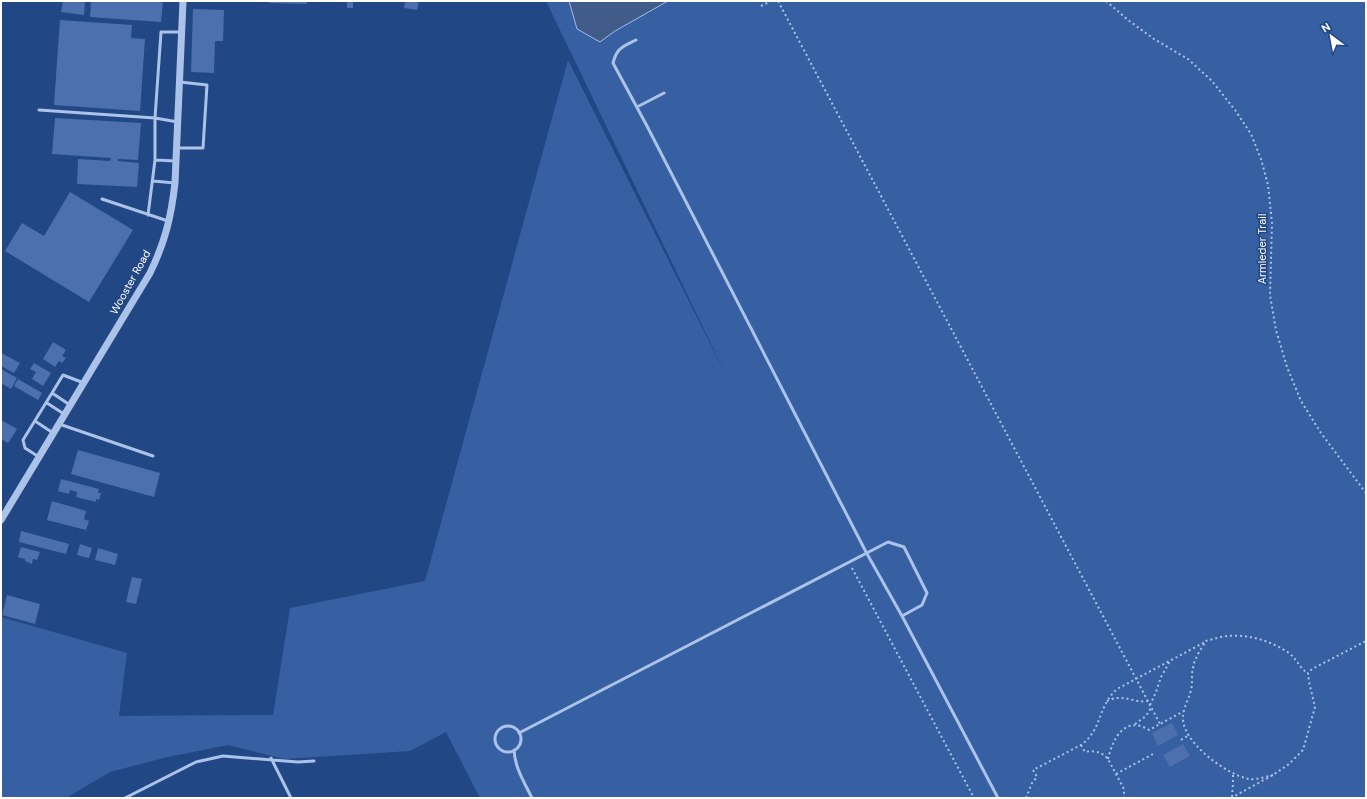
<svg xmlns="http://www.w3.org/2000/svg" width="1367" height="799" font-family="'DM Sans',sans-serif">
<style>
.green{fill:#3660a2}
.water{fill:#415c89;stroke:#9fbdea}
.building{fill:#4b70ad}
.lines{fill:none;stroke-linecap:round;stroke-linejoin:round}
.path{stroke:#abc3e9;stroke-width:2;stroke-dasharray:2 3;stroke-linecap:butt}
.service{stroke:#abc3e9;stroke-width:3}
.tertiary{stroke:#abc3e9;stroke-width:7}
.labels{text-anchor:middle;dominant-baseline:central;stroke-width:3;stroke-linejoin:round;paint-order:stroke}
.street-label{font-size:11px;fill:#fff;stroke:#224785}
</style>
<rect width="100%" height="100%" fill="#224785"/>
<path class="green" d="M546,1H1366V798H480L446,732L410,751L284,759L228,745L168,757L110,772L66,798H1V617L127,653L119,716L273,715L290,608L425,581L568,60L727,377Z"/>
<path class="water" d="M569,1H668L615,31L600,42L577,29Z"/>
<path class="building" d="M63,1H85L84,15L61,12Z
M91,1H163L161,22L90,17Z
M269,1H307V4L269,3Z
M347,1H353V8H347Z
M405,1H419L417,10L404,8Z
M193,9L224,10L223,41H215L214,73L191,72Z
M60,20L132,25L131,38L145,39L140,111L54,105Z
M55,118L141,123L138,160L118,159V161L139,163L137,187L77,184L78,159L110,161L111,158L52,154Z
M70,192L133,230L89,302L5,251L22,223L44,236Z
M53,342L66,350L62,356L66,358L62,363L59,361L55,367L43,359Z
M1,353L20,363L14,373L1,366Z
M34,363L51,373L43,386L32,379L36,372L30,369Z
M1,369L17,378L11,389L1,383Z
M18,379L42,393L38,400L14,386Z
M1,420L17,429L8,443L1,439Z
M78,450L160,473L154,497L71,474Z
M61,479L99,489L98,493H101L99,500L96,499V502L76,497L77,492L70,490L69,494L58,491Z
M52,501L86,511L84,519L89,521L86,530L47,520Z
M21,531L69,544L66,554L19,542Z
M80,544L92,548L89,558L77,555Z
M21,547L40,552L37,560L33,559L32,564L25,561V559L18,557Z
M98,548L118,554L115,565L95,560Z
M132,577L142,579L136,604L126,602Z
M7,595L40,604L35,624L2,615Z
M1172,723L1178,735L1158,746L1152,733Z
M1183,744L1190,756L1170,767L1163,755Z"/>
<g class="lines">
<path class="path" d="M778,1L1160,724
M1106,1L1128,20L1154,39L1188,59L1212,81L1235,110L1251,134L1261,159L1268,185L1272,223L1270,295L1276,330L1287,367L1301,401L1321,433L1366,493
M761,6L771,1
M852,568L974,798
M1107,701C1110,700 1114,698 1117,698C1128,697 1137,703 1148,701
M1150,705L1156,692L1161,677L1170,661
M1135,724L1146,716L1151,708
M1181,740L1189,735
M1081,745L1085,752C1094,750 1102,752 1108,759L1124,789V798
M1108,759C1113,738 1125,715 1149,730L1184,711
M1116,774L1153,754
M1273,775C1266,777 1255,780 1249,779C1228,775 1192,748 1185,728C1179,713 1188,703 1191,690C1193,683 1191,675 1193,668C1194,659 1201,649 1206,641C1213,639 1220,637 1227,636C1249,634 1271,641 1289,653C1297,659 1299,668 1308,673
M1232,797L1233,783V772
M1026,798L1032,783L1037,777L1033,770L1081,745C1103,729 1097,707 1117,689L1205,642
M1231,798L1273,775L1289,764L1303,750L1315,707L1309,682L1308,673L1312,669L1366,641"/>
<path class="service" d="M636,40C622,47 617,48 613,63L647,126L866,552L902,616L998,798
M637,107L664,93
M39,110L155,118L178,122
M177,148H203L207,85L180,82
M155,160L176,161
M153,181L175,183
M102,199L168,221
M148,215L155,160V118L161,32H182
M47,403L64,414
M70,405L52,393L63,375L84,383
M35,421L53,433
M59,424L153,456
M39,457L25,448L23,440L52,393
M495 739a13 13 0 1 1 26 0a13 13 0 1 1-26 0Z
M519,733L888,542L904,547L927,593L922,605L902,616
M514,750C515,768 524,782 532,798
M271,758L291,798
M125,798L196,762L223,756L298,762L314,761"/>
<path class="tertiary" d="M1,520L150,273C165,242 171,218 175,183L183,1"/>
</g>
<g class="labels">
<g class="street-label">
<text transform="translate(1262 249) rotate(-90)">Armleder Trail</text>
<text transform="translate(130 282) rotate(-61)">Wooster Road</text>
</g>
</g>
<rect width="1367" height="799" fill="none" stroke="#ffffff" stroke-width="4"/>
<g transform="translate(1331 36) rotate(328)" stroke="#224785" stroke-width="3" paint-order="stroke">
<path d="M0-3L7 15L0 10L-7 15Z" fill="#ffffff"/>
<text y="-6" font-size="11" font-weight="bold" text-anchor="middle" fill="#ffffff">N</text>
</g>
</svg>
